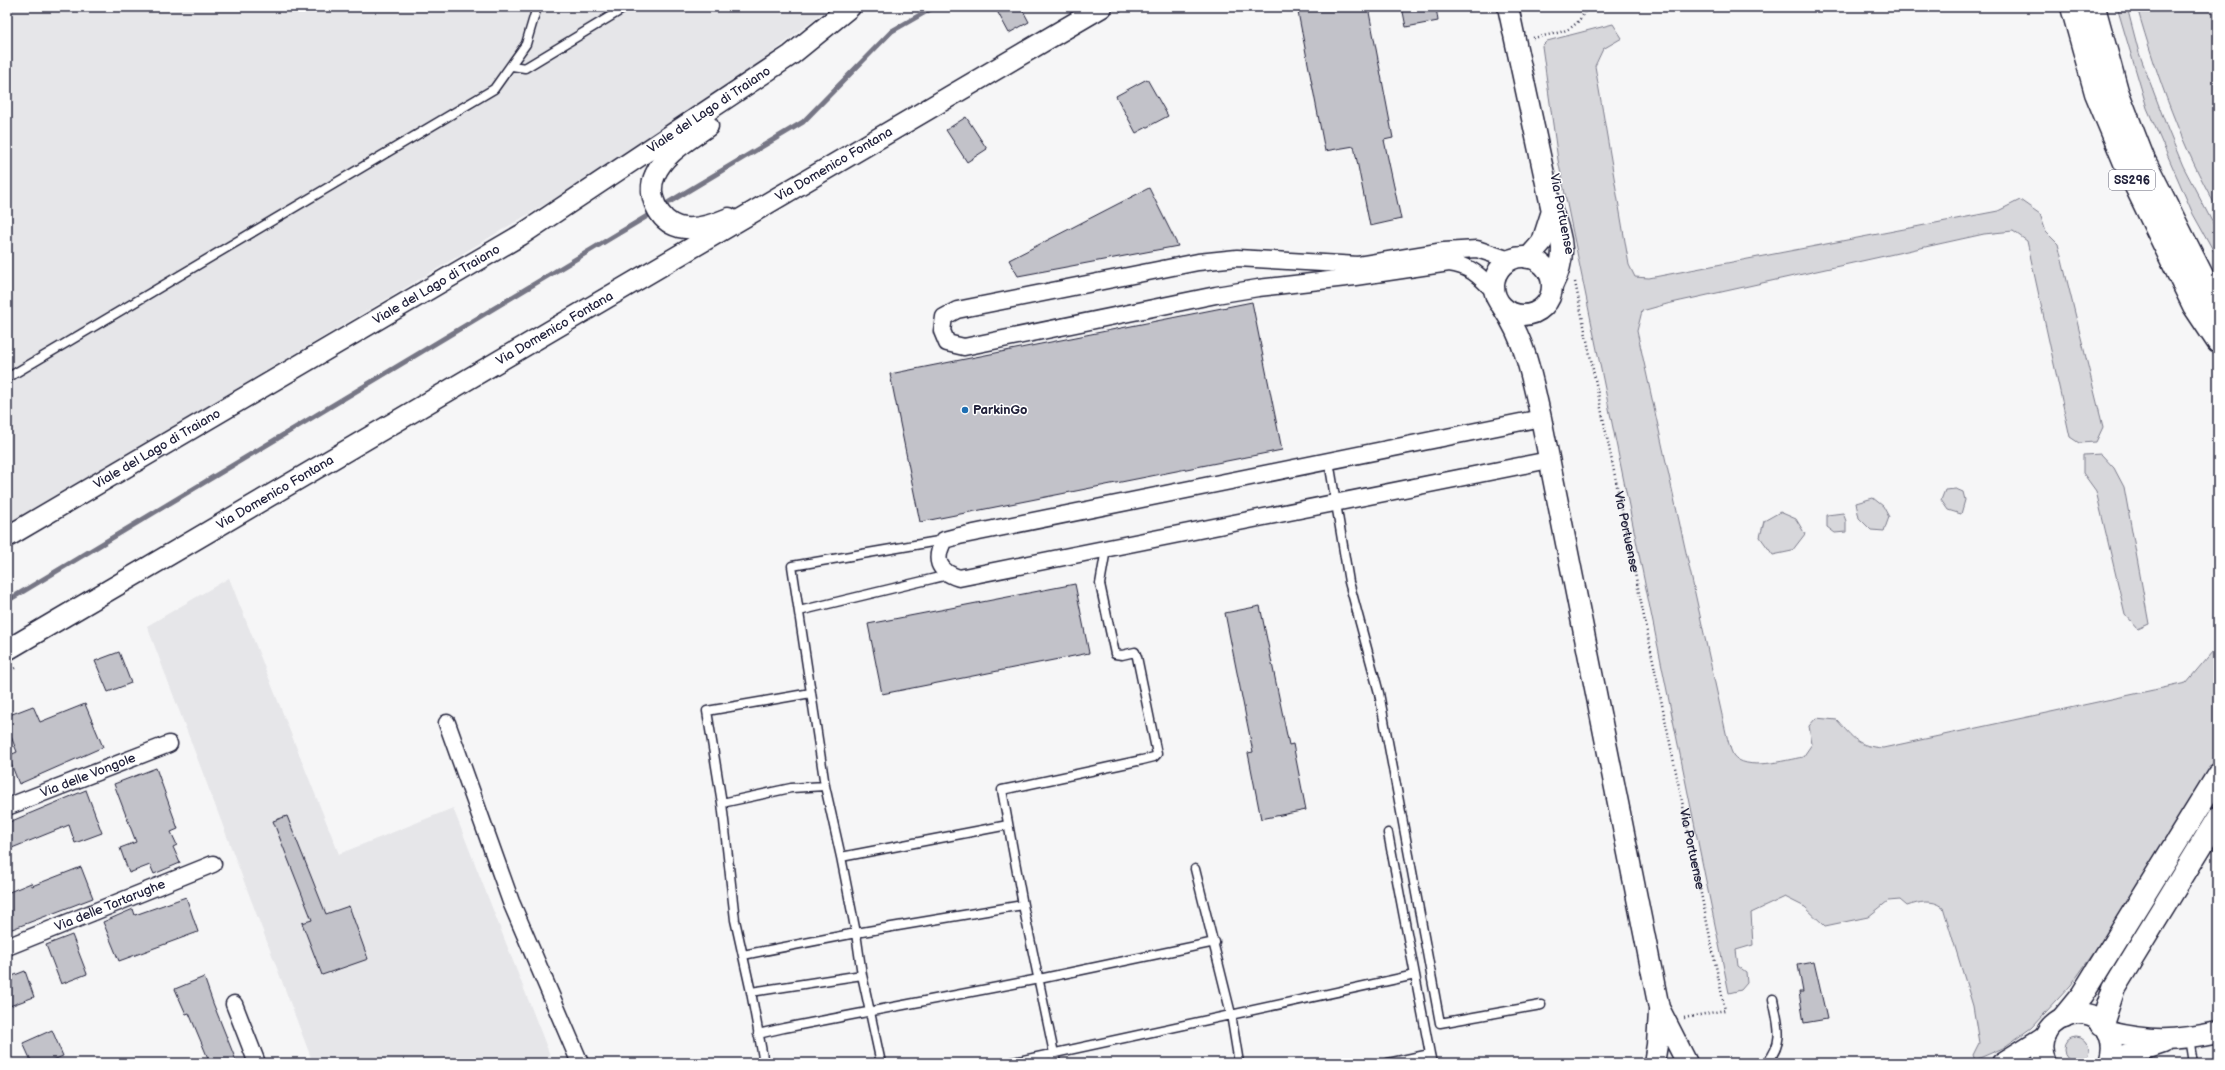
<svg xmlns="http://www.w3.org/2000/svg" width="2225" height="1070" font-family="'Balsamiq Sans',sans-serif">
<style>
.built{fill:#e6e6e9}
.green{fill:#d7d7db;stroke:#7c7c8b}
.lines{fill:none;stroke-linecap:round;stroke-linejoin:round}
.stream{stroke:#767685;stroke-width:5}
.building{fill:#c2c2c9;stroke:#22223b}
.service-casing{stroke:#22223b;stroke-width:11}
.minor-casing{stroke:#22223b;stroke-width:19}
.tertiary-casing{stroke:#22223b;stroke-width:23}
.primary-casing{stroke:#22223b;stroke-width:25}
.path{stroke:#22223b;stroke-width:2.5;stroke-dasharray:1 3;stroke-linecap:butt}
.service{stroke:#fff;stroke-width:8}
.minor{stroke:#fff;stroke-width:16}
.tertiary{stroke:#fff;stroke-width:20}
.primary{stroke:#fff;stroke-width:22}
.poi-dot{fill:#1f6fb2;stroke:#fff;stroke-width:1.5}
.labels{text-anchor:middle;dominant-baseline:central;stroke-width:3;stroke-linejoin:round;paint-order:stroke}
.shield{fill:#fff;stroke:#646476;stroke-width:1}
.shield-label{font-size:12px;font-weight:bold;fill:#22223b}
.street-label{font-size:13px;fill:#22223b;stroke:#fff}
.poi-label{font-size:13px;font-weight:bold;fill:#22223b;stroke:#fff;text-anchor:start}
</style>
<rect width="100%" height="100%" fill="#f6f6f7"/>
<filter id="ink" filterUnits="userSpaceOnUse"><feTurbulence type="fractalNoise" baseFrequency=".025" numOctaves="2"/><feDisplacementMap in="SourceGraphic" scale="8" xChannelSelector="R" yChannelSelector="G"/><feConvolveMatrix kernelMatrix="1 2 1 2 8 2 1 2 1" color-interpolation-filters="sRGB"/></filter>
<g filter="url(#ink)">
<path class="built" d="M7,7H829L703,110L7,526Z
M229,578L339,854L453,808L553,1063H313L147,626Z"/>
<path class="green" d="M2117,7H2127L2139,53L2168,130L2183,166L2218,233V259L2193,214L2147,108Z
M2137,7H2218V210C2182,147 2157,77 2137,7Z
M1613,24L1622,38L1603,49L1595,66L1629,265L1635,277L1649,278L1998,211L2020,200L2040,214L2046,232L2058,244L2103,427L2096,442L2079,443L2070,437L2027,241L2013,231L1984,234L1667,304L1642,311L1637,331L1726,733C1728,740 1730,749 1733,755C1745,772 1786,760 1803,757L1812,744L1809,726L1816,718L1837,720C1854,739 1857,746 1883,748L2186,683L2218,645V756L2110,930L2071,985L2031,1028L2003,1048L1975,1060L1973,1055L1979,1043L1973,1006L1943,907C1932,899 1919,902 1907,906L1900,900L1888,901L1868,917L1825,926L1805,907L1785,897L1751,913L1753,945L1736,950L1738,966L1746,972L1747,983L1741,990L1729,993L1558,160L1542,46L1547,41Z
M2101,454L2114,468L2124,487L2149,624L2138,629L2125,614L2096,491L2083,473V455Z
M1956,489L1963,492L1965,500L1961,514L1948,510L1941,500L1945,490Z
M1873,498L1883,506L1889,517L1884,531L1871,530L1859,518L1856,503Z
M1780,512L1796,519L1805,534L1792,551L1773,555L1760,537L1764,521Z
M1843,513L1846,521V532L1835,533L1827,527V515Z
M2064 1049a12 12 0 1 1 24 0a12 12 0 1 1-24 0Z"/>
<g class="lines">
<path class="stream" d="M661,207L803,122L892,31L934,7
M7,601L654,212"/>
</g>
<path class="building" d="M1005,7H1021L1029,22L1009,33L997,11Z
M1297,7H1368L1393,138L1384,140L1401,219L1370,226L1354,146L1325,151Z
M1402,7H1436L1438,21L1406,27Z
M1147,79L1168,116L1136,133L1116,96Z
M966,117L987,149L967,162L946,130Z
M1149,188L1178,246L1018,276L1009,260Z
M1252,302L1282,450L920,522L890,374Z
M1075,584L1089,653L882,694L868,624Z
M1260,606L1289,745L1293,744L1306,810L1261,819L1248,753L1253,752L1225,613Z
M119,652L131,683L108,692L95,661Z
M85,704L103,747L19,784L8,756L17,752L7,726V716L33,706L40,722Z
M156,768L178,829L171,832L177,845L173,847L180,863L154,874L150,865L129,873L120,848L136,842L114,784Z
M86,790L102,833L75,843L69,825L7,850V823Z
M287,816L326,914L349,906L368,959L322,975L302,923L312,920L273,821Z
M81,867L93,898L7,931V893L31,883L32,886Z
M186,897L198,932L119,961L103,922L133,909L135,915Z
M72,935L87,974L61,984L46,945Z
M1814,962L1827,1019L1804,1023L1799,992H1803L1798,965Z
M25,971L34,997L7,1007V978Z
M204,977L213,1003L237,1063H210L189,1013L186,1014L175,989Z
M52,1030L63,1056L46,1063H32L23,1043Z"/>
<g class="lines">
<g class="service-casing">
<path id="service" d="M512,66L525,68L626,7
M7,378L494,89L526,44L537,7
M1329,461L1349,582L1379,693L1440,1023L1541,1005
M799,611L948,575
M722,803L791,788L825,786
M841,857L1008,825
M1195,869L1231,1014L1239,1063
M743,955L856,933L1023,905
M751,992L862,975
M758,1034L784,1028L1039,979L1215,942
M2189,1038L2193,1063
M1430,1054L1432,1063
M764,1063L751,992L735,920L722,803L707,711L811,693
M881,1063L862,975L856,933L841,857L825,786L792,566L944,540
M1009,1063L1415,975
M1056,1063L1023,905L1002,790L1142,760L1154,757L1157,754L1137,657L1135,652L1122,655L1115,654L1100,584L1106,549
M1388,1063L1430,1054L1388,833
M1767,1063C1785,1041 1778,1025 1773,999"/>
</g>
<g class="minor-casing">
<g id="minor">
<path d="M1494,291C1480,276 1469,265 1449,263L1355,277L1258,288L1216,295L964,347L947,343L942,331L944,317L957,310L1198,262L1237,258L1358,265L1444,251L1477,249L1510,260"/>
<path d="M1541,418L959,536L944,540C934,559 937,571 959,578L1549,460"/>
<path d="M447,723L511,902L580,1063"/>
<path id="s2" d="M7,807L169,744"/>
<path id="s3" d="M7,947L213,864"/>
<path d="M234,1004L257,1063"/>
</g>
</g>
<g class="tertiary-casing">
<g id="tertiary">
<path d="M1508,7L1552,211C1563,238 1567,257 1553,284"/>
<path d="M708,126C689,140 664,153 655,175C646,194 658,221 679,227C695,231 715,224 729,218"/>
<circle cx="1523" cy="286" r="29"/>
<path d="M1528,258L1542,242L1552,211"/>
<path d="M1503,308C1526,342 1532,379 1541,418L1659,1008L1687,1063"/>
<path id="s4" d="M7,537L521,235L791,55L850,7"/>
<path id="s5" d="M7,650L1102,7"/>
<path d="M2108,1032C2150,1042 2176,1041 2218,1032"/>
<path d="M1654,1063L1657,1045L1659,1012"/>
<path d="M2002,1063L2045,1036"/>
<path d="M2046,1063C2026,1020 2094,993 2110,1036C2113,1045 2112,1054 2109,1063"/>
<path d="M2112,1063L2125,1056L2163,1043"/>
</g>
</g>
<g class="primary-casing">
<path id="primary" d="M2072,7L2096,93L2128,170L2194,306L2218,342
M2094,7L2117,91L2143,158L2218,307
M2064,1017L2082,995L2218,775
M2102,1024L2114,988L2218,818"/>
</g>
<g class="path">
<path d="M1120,12L1128,7"/>
<path d="M1533,38C1559,32 1575,34 1587,7"/>
<path id="s1" d="M1575,282L1725,1010L1684,1018"/>
<path d="M7,672L15,668"/>
</g>
<use href="#service" class="service"/>
<use href="#minor" class="minor"/>
<use href="#tertiary" class="tertiary"/>
<use href="#primary" class="primary"/>
</g>
</g>
<circle class="poi-dot" cx="965" cy="410" r="4"/>
<g class="labels">
<rect class="shield" x="2109" y="170" width="46" height="20" rx="3"/>
<g class="shield-label">
<text x="2132" y="180">SS296</text>
</g>
<g class="street-label">
<text stroke="none"><textPath href="#s4" startOffset="822">Viale del Lago di Traiano</textPath></text>
<text stroke="none"><textPath href="#s5" startOffset="959">Via Domenico Fontana</textPath></text>
<text transform="translate(1562 214) rotate(79)">Via Portuense</text>
<text stroke="none"><textPath href="#s4" startOffset="498">Viale del Lago di Traiano</textPath></text>
<text stroke="none"><textPath href="#s5" startOffset="635">Via Domenico Fontana</textPath></text>
<text stroke="none"><textPath href="#s4" startOffset="174">Viale del Lago di Traiano</textPath></text>
<text stroke="none"><textPath href="#s5" startOffset="311">Via Domenico Fontana</textPath></text>
<text stroke="none"><textPath href="#s1" startOffset="255">Via Portuense</textPath></text>
<text stroke="none"><textPath href="#s2" startOffset="87">Via delle Vongole</textPath></text>
<text stroke="none"><textPath href="#s1" startOffset="579">Via Portuense</textPath></text>
<text stroke="none"><textPath href="#s3" startOffset="111">Via delle Tartarughe</textPath></text>
</g>
<g class="poi-label">
<text x="973" y="410">ParkinGo</text>
</g>
</g>
<rect width="2225" height="1070" fill="none" stroke="#fff" stroke-width="24"/>
<rect x="12" y="12" width="2201" height="1046" fill="none" stroke="#22223b" stroke-width="1.5" filter="url(#ink)"/>
</svg>
